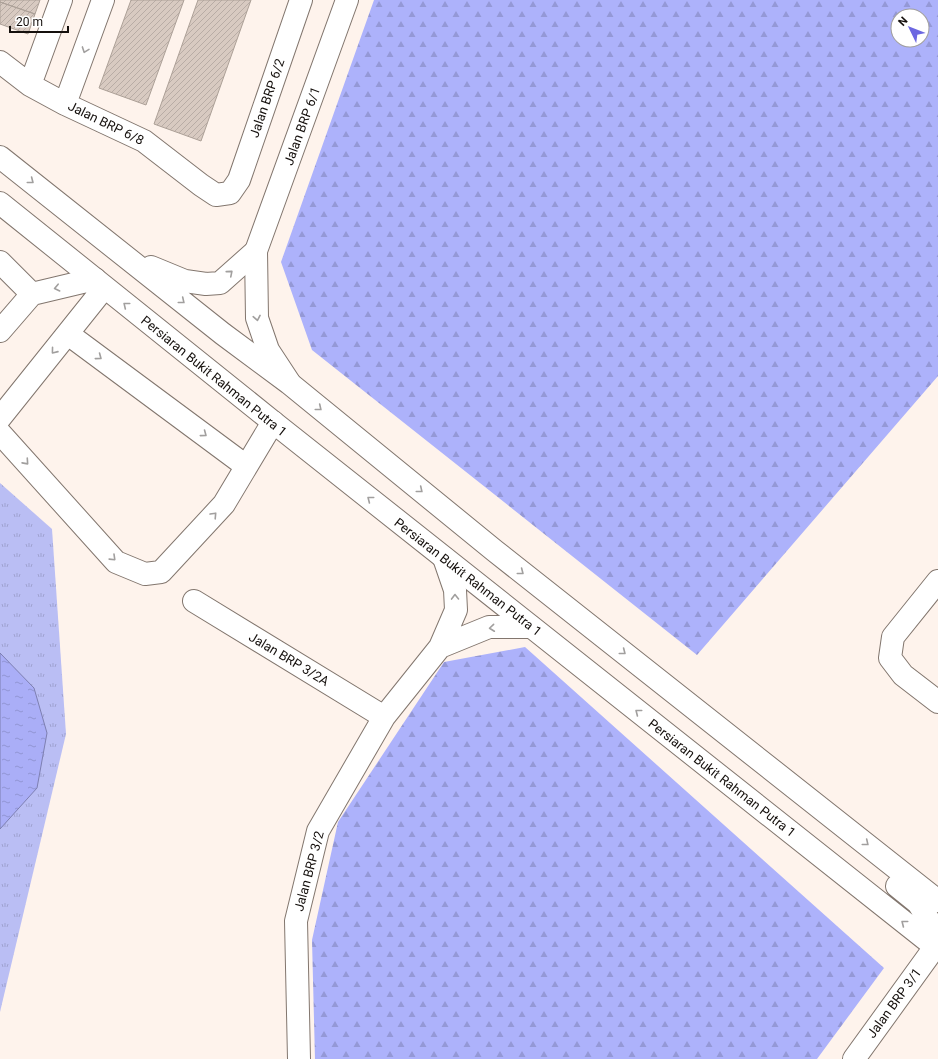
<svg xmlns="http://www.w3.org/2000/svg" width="938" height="1059" font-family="Roboto,sans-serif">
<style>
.grass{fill:url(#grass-tufts)}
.forest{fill:url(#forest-firs);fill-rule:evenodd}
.water{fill:url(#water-ripples);stroke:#7d7fb1}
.building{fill:url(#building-hatch);stroke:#aca097}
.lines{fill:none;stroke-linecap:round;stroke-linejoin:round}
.minor-casing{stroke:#82766e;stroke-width:24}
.major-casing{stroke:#82766e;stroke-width:24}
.minor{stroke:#fff;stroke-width:22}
.major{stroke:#fff;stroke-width:22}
.oneway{stroke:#a19f9e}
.labels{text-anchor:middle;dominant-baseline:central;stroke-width:4;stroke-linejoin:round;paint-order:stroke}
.street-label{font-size:13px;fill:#15100d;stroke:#fff}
</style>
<defs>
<pattern id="grass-tufts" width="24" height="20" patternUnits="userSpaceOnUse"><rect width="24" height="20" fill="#babef4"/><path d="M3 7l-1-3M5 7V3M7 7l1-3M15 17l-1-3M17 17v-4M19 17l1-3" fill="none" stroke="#9fa2d0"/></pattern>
<pattern id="forest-firs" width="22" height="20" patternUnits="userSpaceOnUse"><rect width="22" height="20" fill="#adb2fb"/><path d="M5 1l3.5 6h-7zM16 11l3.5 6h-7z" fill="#9498d6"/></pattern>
<pattern id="water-ripples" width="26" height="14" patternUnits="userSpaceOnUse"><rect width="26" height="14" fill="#aaaef7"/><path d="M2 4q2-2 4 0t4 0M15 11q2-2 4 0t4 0" fill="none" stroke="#9195d3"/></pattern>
<pattern id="building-hatch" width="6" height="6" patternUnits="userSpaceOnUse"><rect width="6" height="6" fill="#d8cac1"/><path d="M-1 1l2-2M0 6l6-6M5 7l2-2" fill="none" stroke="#b8aca5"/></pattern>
</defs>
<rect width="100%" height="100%" fill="#fef3ec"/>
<path class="grass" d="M0,483L52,529L66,734L0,1012Z"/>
<path class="forest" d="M374,0H938V376L697,655L312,350L281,262ZM898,16H922V40H898Z
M525,647L884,968L817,1059H315L312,940L338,822L444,662Z"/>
<path class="water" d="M0,653L34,688L47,733L37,788L0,829Z"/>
<path class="building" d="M0,0H40L35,14L0,2Z
M131,0H184L146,105L99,88Z
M198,0H251L201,141L154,124Z
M0,2L35,14L28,34L0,24Z"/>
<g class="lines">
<g class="minor-casing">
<path id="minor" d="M0,62L30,85L65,104L144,141L201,185L216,195L230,193L239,180L301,0
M30,85L61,0
M65,104L103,0
M0,262L32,294
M0,331L32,294L95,279
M68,334L246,466
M289,382L268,350L257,318L256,251L347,0
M0,418L104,288
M0,433L116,562L145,574L161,572L224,504L273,422
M938,581L893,637L890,658L903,675L938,702
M194,601L384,717
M440,647L489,627H531
M299,1059L296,921L318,831L384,717L440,647L456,610L455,590L444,558
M854,1059L935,947"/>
</g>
<g class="major-casing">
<path id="major" d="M0,157L223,334L289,383L495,551L938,901
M0,203L273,422L938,949
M151,267L185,281L206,284L220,283L256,251
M897,886L918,903L930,922L935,947"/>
</g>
<use href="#minor" class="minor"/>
<use href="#major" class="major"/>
</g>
<defs><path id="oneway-chevron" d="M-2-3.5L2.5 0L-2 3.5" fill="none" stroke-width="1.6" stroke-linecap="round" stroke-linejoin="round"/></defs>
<g class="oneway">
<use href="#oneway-chevron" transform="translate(85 50) rotate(110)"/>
<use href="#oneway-chevron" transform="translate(31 181) rotate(38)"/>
<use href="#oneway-chevron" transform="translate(230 273) rotate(-41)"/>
<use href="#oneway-chevron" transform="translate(57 288) rotate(167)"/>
<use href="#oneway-chevron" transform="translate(182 301) rotate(39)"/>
<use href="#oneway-chevron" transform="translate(126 305) rotate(-141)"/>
<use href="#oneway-chevron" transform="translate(257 318) rotate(79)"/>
<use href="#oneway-chevron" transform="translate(54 351) rotate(129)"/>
<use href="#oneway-chevron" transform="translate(99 357) rotate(37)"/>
<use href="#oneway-chevron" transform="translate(319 408) rotate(39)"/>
<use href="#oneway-chevron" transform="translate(204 434) rotate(37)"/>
<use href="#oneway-chevron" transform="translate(26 462) rotate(48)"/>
<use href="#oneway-chevron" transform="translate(420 490) rotate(39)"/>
<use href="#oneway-chevron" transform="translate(370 499) rotate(-142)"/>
<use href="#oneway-chevron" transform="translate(214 515) rotate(-47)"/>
<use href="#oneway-chevron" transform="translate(113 558) rotate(44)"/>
<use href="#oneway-chevron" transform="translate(521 572) rotate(38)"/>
<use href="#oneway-chevron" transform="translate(455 597) rotate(-91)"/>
<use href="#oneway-chevron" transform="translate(492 628) rotate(174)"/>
<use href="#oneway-chevron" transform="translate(623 652) rotate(38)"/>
<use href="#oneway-chevron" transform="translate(638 712) rotate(-142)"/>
<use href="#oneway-chevron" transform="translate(866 843) rotate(39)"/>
<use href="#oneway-chevron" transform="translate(904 923) rotate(-142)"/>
</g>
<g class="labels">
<g class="street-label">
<text transform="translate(267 98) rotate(-71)">Jalan BRP 6/2</text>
<text transform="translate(106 123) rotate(26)">Jalan BRP 6/8</text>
<text transform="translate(302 126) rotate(-70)">Jalan BRP 6/1</text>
<text transform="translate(214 376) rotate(39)">Persiaran Bukit Rahman Putra 1</text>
<text transform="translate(468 577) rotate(38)">Persiaran Bukit Rahman Putra 1</text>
<text transform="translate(289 659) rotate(31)">Jalan BRP 3/2A</text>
<text transform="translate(722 778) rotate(38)">Persiaran Bukit Rahman Putra 1</text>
<text transform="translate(309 871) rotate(-75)">Jalan BRP 3/2</text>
<text transform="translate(894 1003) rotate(-54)">Jalan BRP 3/1</text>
</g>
</g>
<g transform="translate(910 28) rotate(313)"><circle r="19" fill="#ffffff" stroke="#a19f9e"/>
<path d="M0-3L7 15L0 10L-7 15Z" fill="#6c67e1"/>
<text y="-6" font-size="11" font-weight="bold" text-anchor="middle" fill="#15100d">N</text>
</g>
<path d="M10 26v6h58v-6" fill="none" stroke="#15100d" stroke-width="2"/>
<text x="16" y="26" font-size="12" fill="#15100d" stroke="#ffffff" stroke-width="3" paint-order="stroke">20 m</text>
</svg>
